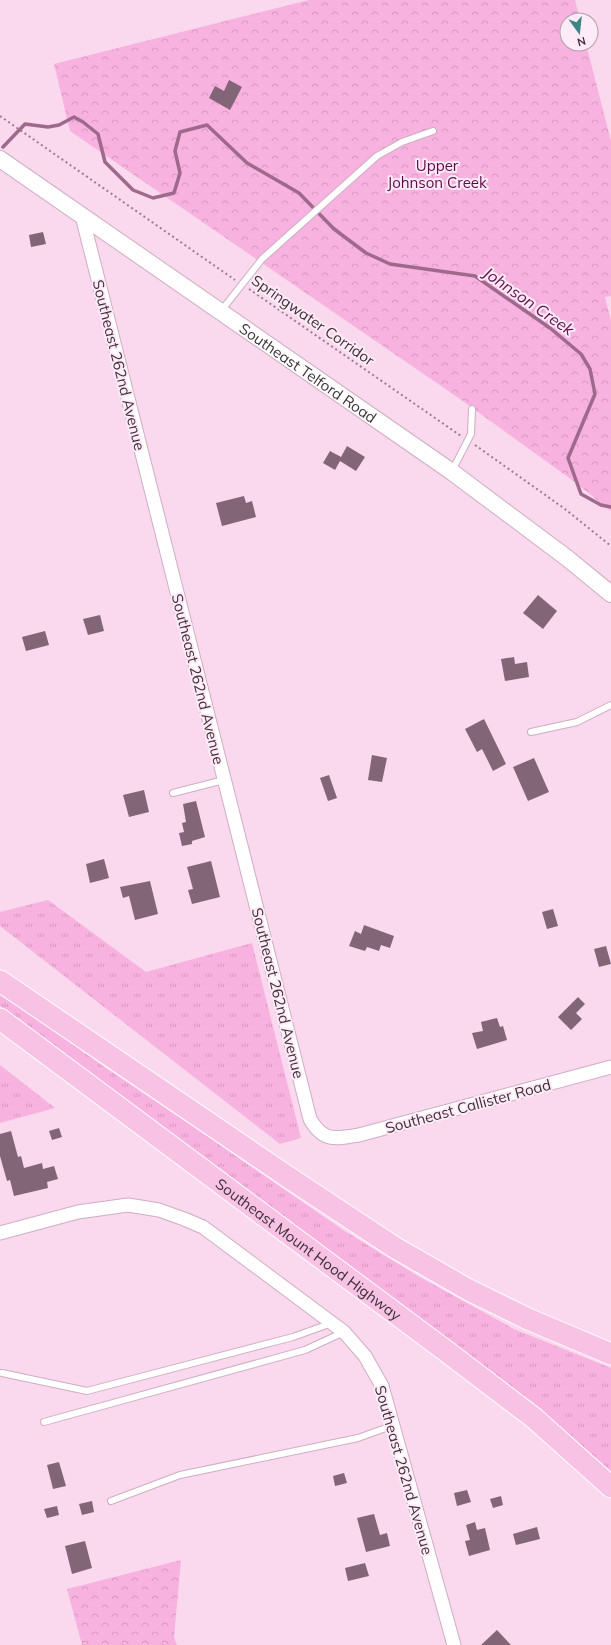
<svg xmlns="http://www.w3.org/2000/svg" width="611" height="1645" font-family="Mulish,sans-serif">
<style>
.grass{fill:url(#grass-tufts)}
.forest{fill:url(#forest-crowns)}
.lines{fill:none;stroke-linecap:round;stroke-linejoin:round}
.stream{stroke:#9e698c;stroke-width:3.5}
.building{fill:#826577}
.service-casing{stroke:#ceaec2;stroke-width:8}
.minor-casing{stroke:#ceaec2;stroke-width:15}
.tertiary-casing{stroke:#ceaec2;stroke-width:18}
.trunk-casing{stroke:#fff;stroke-width:23}
.path{stroke:#967f8d;stroke-width:2;stroke-dasharray:2 3;stroke-linecap:butt}
.service{stroke:#fff;stroke-width:6}
.minor{stroke:#fff;stroke-width:13}
.tertiary{stroke:#fff;stroke-width:16}
.trunk{stroke:#f8c2e4;stroke-width:21}
.labels{text-anchor:middle;dominant-baseline:central;stroke-width:4;stroke-linejoin:round;paint-order:stroke}
.park-label{font-size:15px;fill:#5e084a;stroke:#ffeaf7}
.street-label{font-size:15px;fill:#3d3038;stroke:#ffeaf7}
.water-label{font-size:16px;font-style:italic;fill:#620e4d;stroke:#ffeaf7}
</style>
<defs>
<pattern id="grass-tufts" width="24" height="20" patternUnits="userSpaceOnUse"><rect width="24" height="20" fill="#f8b2df"/><path d="M3 7l-1-3M5 7V3M7 7l1-3M15 17l-1-3M17 17v-4M19 17l1-3" fill="none" stroke="#d699c0"/></pattern>
<pattern id="forest-crowns" width="20" height="18" patternUnits="userSpaceOnUse"><rect width="20" height="18" fill="#f8b2df"/><path d="M2 6a3 3 0 1 1 6 0M12 15a3 3 0 1 1 6 0" fill="none" stroke="#d699c0"/></pattern>
</defs>
<rect width="100%" height="100%" fill="#fad8ed"/>
<path class="grass" d="M48,900L146,972L252,943L301,1138L280,1144L0,926V912Z
M0,992L106,1068L204,1134L343,1230L418,1276L514,1329L611,1368V1473L591,1454L528,1401L0,1006Z
M0,1065L55,1108L0,1123Z"/>
<path class="forest" d="M309,0H575L580,20H567V44H586L611,141V296L605,297L611,321V511L572,480L460,399L70,131L54,64Z
M181,1560L174,1637L177,1645H82L67,1589Z"/>
<g class="lines">
<path class="stream" d="M3,147L25,124L48,127L59,125L74,117L83,122L98,134L105,162L133,190L153,198L174,193L180,173L175,151L180,132L207,125L247,163L299,193L334,229L366,253L390,264L475,276L550,328L581,354L590,369L595,394L568,458L581,494L601,505L611,507"/>
</g>
<path class="building" d="M229,80L242,87L230,110L209,98L215,86L224,91Z
M43,232L46,244L31,247L29,235Z
M347,446L365,457L356,471L340,461L335,470L323,463L330,451L341,457Z
M244,496L246,503L252,501L256,517L222,526L216,503Z
M538,595L557,611L543,629L523,613Z
M100,615L104,631L88,635L83,619Z
M45,631L49,645L26,651L22,637Z
M514,657L515,664L527,662L529,677L505,681L501,659Z
M484,719L506,764L493,771L482,749L477,752L465,729Z
M372,755L387,758L382,782L368,780Z
M534,758L549,792L528,801L513,767Z
M329,775L337,798L328,801L320,778Z
M144,790L149,812L129,817L123,795Z
M196,801L205,837L192,841V844L182,846L179,833L184,832L182,823L186,822L183,804Z
M104,859L109,878L90,883L86,864Z
M211,861L220,897L192,904L188,890L193,889L187,867Z
M150,881L158,914L135,920L129,896L123,898L120,887Z
M553,909L558,926L547,929L542,912Z
M364,925L394,936L390,948L381,945L379,951L367,947L365,951L349,946L355,931L361,934Z
M606,946L611,964L599,967L594,949Z
M578,997L585,1004L576,1013L582,1019L571,1030L558,1017Z
M497,1018L500,1027L503,1026L507,1040L477,1049L472,1033L483,1031L481,1022Z
M59,1128L62,1137L52,1140L49,1131Z
M11,1131L18,1157L21,1156L24,1168L42,1163L43,1169L54,1166L58,1179L47,1182L48,1188L14,1196L10,1180L7,1181L0,1156V1134Z
M59,1462L66,1486L53,1489L47,1465Z
M344,1473L347,1483L335,1486L333,1476Z
M467,1490L471,1502L457,1506L454,1493Z
M501,1496L503,1505L493,1508L490,1499Z
M92,1501L94,1512L82,1515L79,1504Z
M57,1506L59,1515L47,1518L44,1509Z
M374,1514L380,1535L387,1533L390,1546L366,1552L357,1518Z
M475,1522L477,1530L485,1528L490,1550L469,1556L465,1541L470,1540L466,1525Z
M537,1527L540,1539L516,1545L513,1534Z
M85,1541L92,1568L72,1574L65,1546Z
M365,1563L369,1576L348,1581L345,1568Z
M497,1630L511,1645H481Z"/>
<g class="lines">
<g class="service-casing">
<path id="service" d="M221,311L262,259L377,156L402,142L433,131
M452,471L471,434L472,409
M531,732L577,722L611,705
M173,793L224,780
M2,1373L87,1391L293,1337L332,1323
M44,1422L305,1350L344,1332
M111,1501L180,1475L358,1438L394,1425"/>
</g>
<g class="minor-casing">
<path id="minor" d="M82,216L310,1119C323,1142 335,1139 359,1135L611,1067
M0,1233L78,1212L128,1205L159,1210L184,1219L203,1227L344,1332L365,1356L382,1386L454,1645"/>
</g>
<g class="tertiary-casing">
<g id="tertiary">
<path id="s1" d="M0,159L452,472L567,558L611,594"/>
</g>
</g>
<g class="trunk-casing">
<g id="trunk">
<path d="M0,981L288,1177L394,1247L467,1289L528,1319L611,1354"/>
<path id="s2" d="M0,1019L446,1351L534,1418L611,1487"/>
</g>
</g>
<path class="path" d="M0,116L235,280
M249,289L461,436
M475,445L565,509L611,546"/>
<use href="#service" class="service"/>
<use href="#minor" class="minor"/>
<use href="#tertiary" class="tertiary"/>
<use href="#trunk" class="trunk"/>
</g>
<g class="labels">
<g class="park-label">
<text x="437" y="165">Upper<tspan x="437" dy="17">Johnson Creek</tspan></text>
</g>
<g class="street-label">
<text transform="translate(313 320) rotate(35)">Springwater Corridor</text>
<text transform="translate(119 365) rotate(76)">Southeast 262nd Avenue</text>
<text stroke="none"><textPath href="#s1" startOffset="375">Southeast Telford Road</textPath></text>
<text transform="translate(198 679) rotate(76)">Southeast 262nd Avenue</text>
<text transform="translate(278 993) rotate(76)">Southeast 262nd Avenue</text>
<text transform="translate(468 1106) rotate(-15)">Southeast Callister Road</text>
<text stroke="none"><textPath href="#s2" startOffset="385">Southeast Mount Hood Highway</textPath></text>
<text transform="translate(404 1470) rotate(74)">Southeast 262nd Avenue</text>
</g>
<g class="water-label">
<text transform="translate(529 301) rotate(35)">Johnson Creek</text>
</g>
</g>
<g transform="translate(579 32) rotate(165)"><circle r="19" fill="#ffeaf7" stroke="#b1a0ab"/>
<path d="M0-3L7 15L0 10L-7 15Z" fill="#3d8581"/>
<text y="-6" font-size="11" font-weight="bold" text-anchor="middle" fill="#3d3038">N</text>
</g>
</svg>
